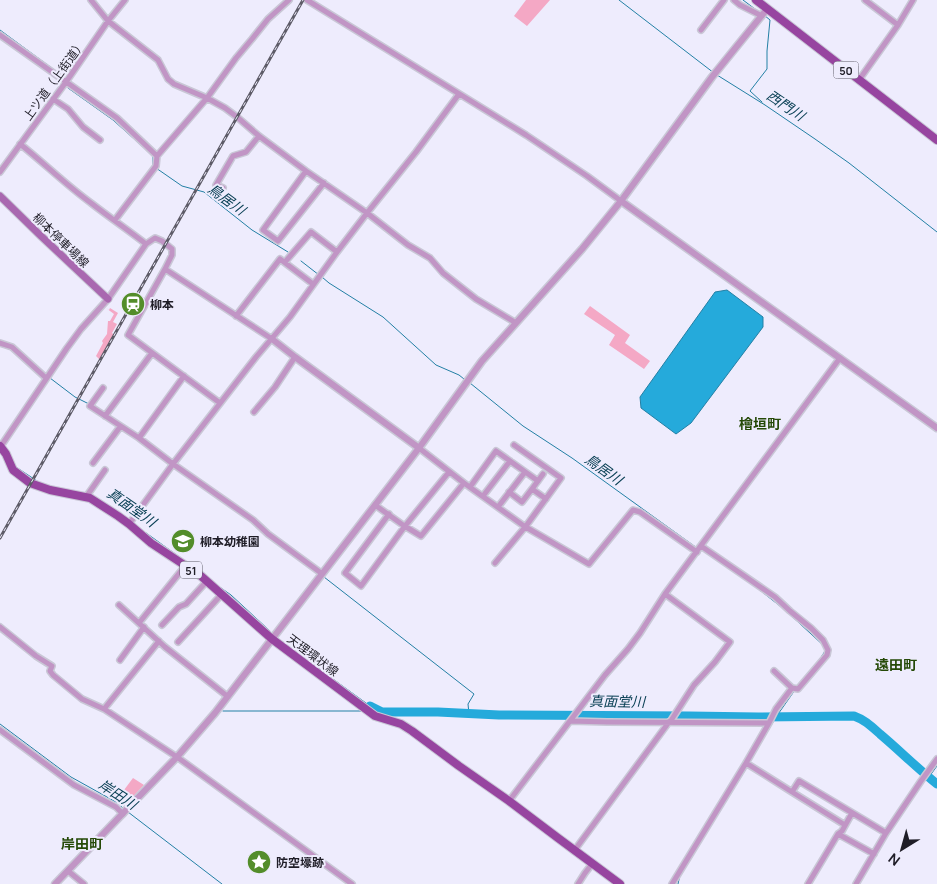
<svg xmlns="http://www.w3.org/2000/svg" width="937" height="884" font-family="Manrope,'Noto Sans JP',sans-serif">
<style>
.green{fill:#f4a8c5}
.water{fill:#25aadb;stroke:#2380a5}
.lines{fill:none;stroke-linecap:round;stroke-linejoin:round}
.stream{stroke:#2380a5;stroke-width:1}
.river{stroke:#25aadb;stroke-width:9}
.minor-casing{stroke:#c9c7d6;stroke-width:8}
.tertiary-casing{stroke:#c9c7d6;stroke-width:9}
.secondary-casing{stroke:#c9c7d6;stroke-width:9}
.primary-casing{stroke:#c9c7d6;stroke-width:10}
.minor{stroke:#c195c5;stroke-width:5}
.tertiary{stroke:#c195c5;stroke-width:6}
.secondary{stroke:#a968b0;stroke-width:7}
.primary{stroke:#9745a0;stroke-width:8}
.rail-casing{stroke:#5d5b67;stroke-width:3}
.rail{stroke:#eeecfd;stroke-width:1;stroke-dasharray:4;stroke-linecap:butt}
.labels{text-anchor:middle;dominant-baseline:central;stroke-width:4;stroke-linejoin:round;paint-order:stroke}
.shield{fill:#eeecfd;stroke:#5d5b67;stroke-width:1}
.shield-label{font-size:11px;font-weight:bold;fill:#1f1d27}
.street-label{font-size:12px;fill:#1f1d27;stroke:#eeecfd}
.poi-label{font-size:12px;font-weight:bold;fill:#1f1d27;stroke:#eeecfd;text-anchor:start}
.water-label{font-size:14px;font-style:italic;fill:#0a4055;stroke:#eeecfd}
.neighbourhood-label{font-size:14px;font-weight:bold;fill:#254907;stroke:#eeecfd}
</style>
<rect width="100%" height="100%" fill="#eeecfd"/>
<path class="green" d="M526,0H550L527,26L514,16Z
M590,306L630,335L625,343L650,361L644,369L609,345L615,335L584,314Z
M106,308L109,310L110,308L118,313L113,322L117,324L112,333L114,335L100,360L96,356L103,343L102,341L107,334L108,321H110L114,314Z
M133,778L144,785L127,803L118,798Z"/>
<path class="water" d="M727,290L763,317V327L691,423L676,434L641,408L640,397L715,292Z"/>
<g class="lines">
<path class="stream" d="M619,0L714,73
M743,0L759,12
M0,30L64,77
M717,75L765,105L815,139L849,163L937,232
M68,88L113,120L153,156V166
M762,102L750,91L767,69V51L770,20L764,15
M156,168L182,186L204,192L252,230L288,252
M301,261L319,275
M322,277L329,283L383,317L436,365L459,375L464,379
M50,378L75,397L89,404
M470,383L523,426L572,458L697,548
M14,463L16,467L40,483
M142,530L185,561
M324,577L474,694L468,704L469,714
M214,583L231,595L270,631
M752,584L785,610L823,645
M285,644L370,706
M818,662L825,651V648
M223,711H362
M0,724L71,777L116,802L123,808
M749,763L776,717L795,690
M929,777L937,766
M128,812L222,884
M710,827L747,767
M692,857L697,847
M678,884L680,875"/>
<path class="river" d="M370,706L382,712H438L499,715L689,716L758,717L854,716C865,720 871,726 880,734C899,750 917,768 937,784"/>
<g class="minor-casing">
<path id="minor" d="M91,0L108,21L158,60L168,79L174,84L207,98L225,108L237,117L259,136L306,171L367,213L408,245L430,258L443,273L476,299L516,323
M307,0L526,135L587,176L621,201
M734,0L740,5L762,16
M865,0L898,25
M701,30L724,0
M0,35L117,118L157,156
M859,80L898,25L913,0
M53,99L68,109L83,127L100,140
M20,144C44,163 66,185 91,203C109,217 128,230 146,244
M306,171L263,230L278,241L324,183
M0,172L66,82L108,21L125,0
M223,188L216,185L233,156L246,152L259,136
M115,220L156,166L157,156L207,98L236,58L252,39L268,19L289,0
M285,262L311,232L337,252
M165,269L128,335L220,403
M236,316L280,259L313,284
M0,343L12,347L46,378
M103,388L90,406L139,438L173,464L253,520L268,534L321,573
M254,412L275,387L295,357
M105,416L152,353
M139,438L184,376
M1,446L67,348L81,329L108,299L146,244L155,238L162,241L172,249V255L165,269L272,339
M419,448L464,483L524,526L589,564L633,510L640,512L697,552
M93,463L120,427
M543,474L532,489L546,499
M470,487L496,451L538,481
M509,492L522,502L532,489
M483,496L510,461
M86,497L105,470
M375,505L403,525L421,536L464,483
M498,507L525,472
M389,514L345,573L361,586L405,526L449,472
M129,524L173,464L256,357L290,317L337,252L367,213L416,152L459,94
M701,546L775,597L790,611L811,628L823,640L828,650L827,655L798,689L792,688
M495,563L526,526L561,478L514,445
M665,594L730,642L715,662L694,685L670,722
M119,605L165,647L227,696
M139,623L185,566
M162,625L179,607L186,604L207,581
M0,627L36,656L52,666L50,671L53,675L82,699L104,709L177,757L352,884
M178,642L222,594
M120,660L144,627
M104,709L159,641
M571,721L607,722L769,723L746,763L672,884
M769,723L776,709L792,688L774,671
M0,730L74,785L116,807L123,814
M746,763L792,792L799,781L886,833
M792,792L845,825
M509,801L605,675L628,649L640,633L665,594L840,358
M838,834L874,854
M574,851L669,722
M68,871L84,884
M578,884L585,873L592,864
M808,884L838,834L842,831L852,813
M856,884L886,833L921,781L937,759"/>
</g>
<g class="tertiary-casing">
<path id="tertiary" d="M621,201L937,428
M272,339L295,357L419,448
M55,884L177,757L215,713L419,448L482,361L582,249L621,201L712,77L767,9"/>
</g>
<g class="secondary-casing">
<path id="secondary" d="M0,196L41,236L108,299"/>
</g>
<g class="primary-casing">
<path id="primary" d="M756,0L937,140
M0,446L6,454L13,470L30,483L50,490L90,498L118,516L129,524L151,543L201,576L272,639L375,716L401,724L412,731L459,766L509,801L558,838L620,884"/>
</g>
<use href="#minor" class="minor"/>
<use href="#tertiary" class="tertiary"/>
<use href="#secondary" class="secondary"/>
<use href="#primary" class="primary"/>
<g class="rail-casing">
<path id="rail" d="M0,538L303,0"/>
</g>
<use href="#rail" class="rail"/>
</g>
<defs>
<g id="station-disc" transform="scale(1.25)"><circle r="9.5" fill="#538d2a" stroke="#eeecfd"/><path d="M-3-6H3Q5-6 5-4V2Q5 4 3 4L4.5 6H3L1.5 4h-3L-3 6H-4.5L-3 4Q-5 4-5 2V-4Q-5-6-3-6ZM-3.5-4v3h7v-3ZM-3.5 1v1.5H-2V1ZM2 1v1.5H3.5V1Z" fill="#fff"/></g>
<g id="school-disc" transform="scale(1.25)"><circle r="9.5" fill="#538d2a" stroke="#eeecfd"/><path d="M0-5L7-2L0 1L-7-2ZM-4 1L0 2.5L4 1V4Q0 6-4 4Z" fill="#fff"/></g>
<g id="sight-disc" transform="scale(1.25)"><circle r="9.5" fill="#538d2a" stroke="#eeecfd"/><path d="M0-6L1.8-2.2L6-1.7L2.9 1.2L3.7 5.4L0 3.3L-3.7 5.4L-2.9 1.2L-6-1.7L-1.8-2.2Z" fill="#fff"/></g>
</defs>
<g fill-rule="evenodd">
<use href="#station-disc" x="133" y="304"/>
<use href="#school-disc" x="183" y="541"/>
<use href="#sight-disc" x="259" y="862"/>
</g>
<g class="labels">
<g class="shield">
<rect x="833.5" y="61.5" width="25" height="17" rx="4"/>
<rect x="180" y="561.5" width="22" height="17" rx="4"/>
</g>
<g class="shield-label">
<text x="846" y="70">50</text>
<text x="191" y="570">51</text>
</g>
<g class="street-label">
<text transform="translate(54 80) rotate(-54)">上ツ道（上街道）</text>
<text transform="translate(61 240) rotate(44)">柳本停車場線</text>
<text transform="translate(313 655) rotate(37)">天理環状線</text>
</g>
<g class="poi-label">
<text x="150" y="304">柳本</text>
<text x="200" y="541">柳本幼稚園</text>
<text x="276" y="862">防空壕跡</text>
</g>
<g class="water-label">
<text transform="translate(786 105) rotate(34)">西門川</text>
<text transform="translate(227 199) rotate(36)">鳥居川</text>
<text transform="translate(604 469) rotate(35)">鳥居川</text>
<text transform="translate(132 507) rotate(35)">真面堂川</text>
<text transform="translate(617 701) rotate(1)">真面堂川</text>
<text transform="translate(118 794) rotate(33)">岸田川</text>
</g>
<g class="neighbourhood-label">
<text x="760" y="423">檜垣町</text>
<text x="896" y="664">遠田町</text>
<text x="82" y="843">岸田町</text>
</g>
</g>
<g transform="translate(902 849) rotate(217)" stroke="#eeecfd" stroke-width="4" paint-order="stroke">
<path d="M0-4L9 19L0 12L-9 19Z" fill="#1f1d27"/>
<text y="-8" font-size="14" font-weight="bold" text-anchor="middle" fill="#1f1d27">N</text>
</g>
</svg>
